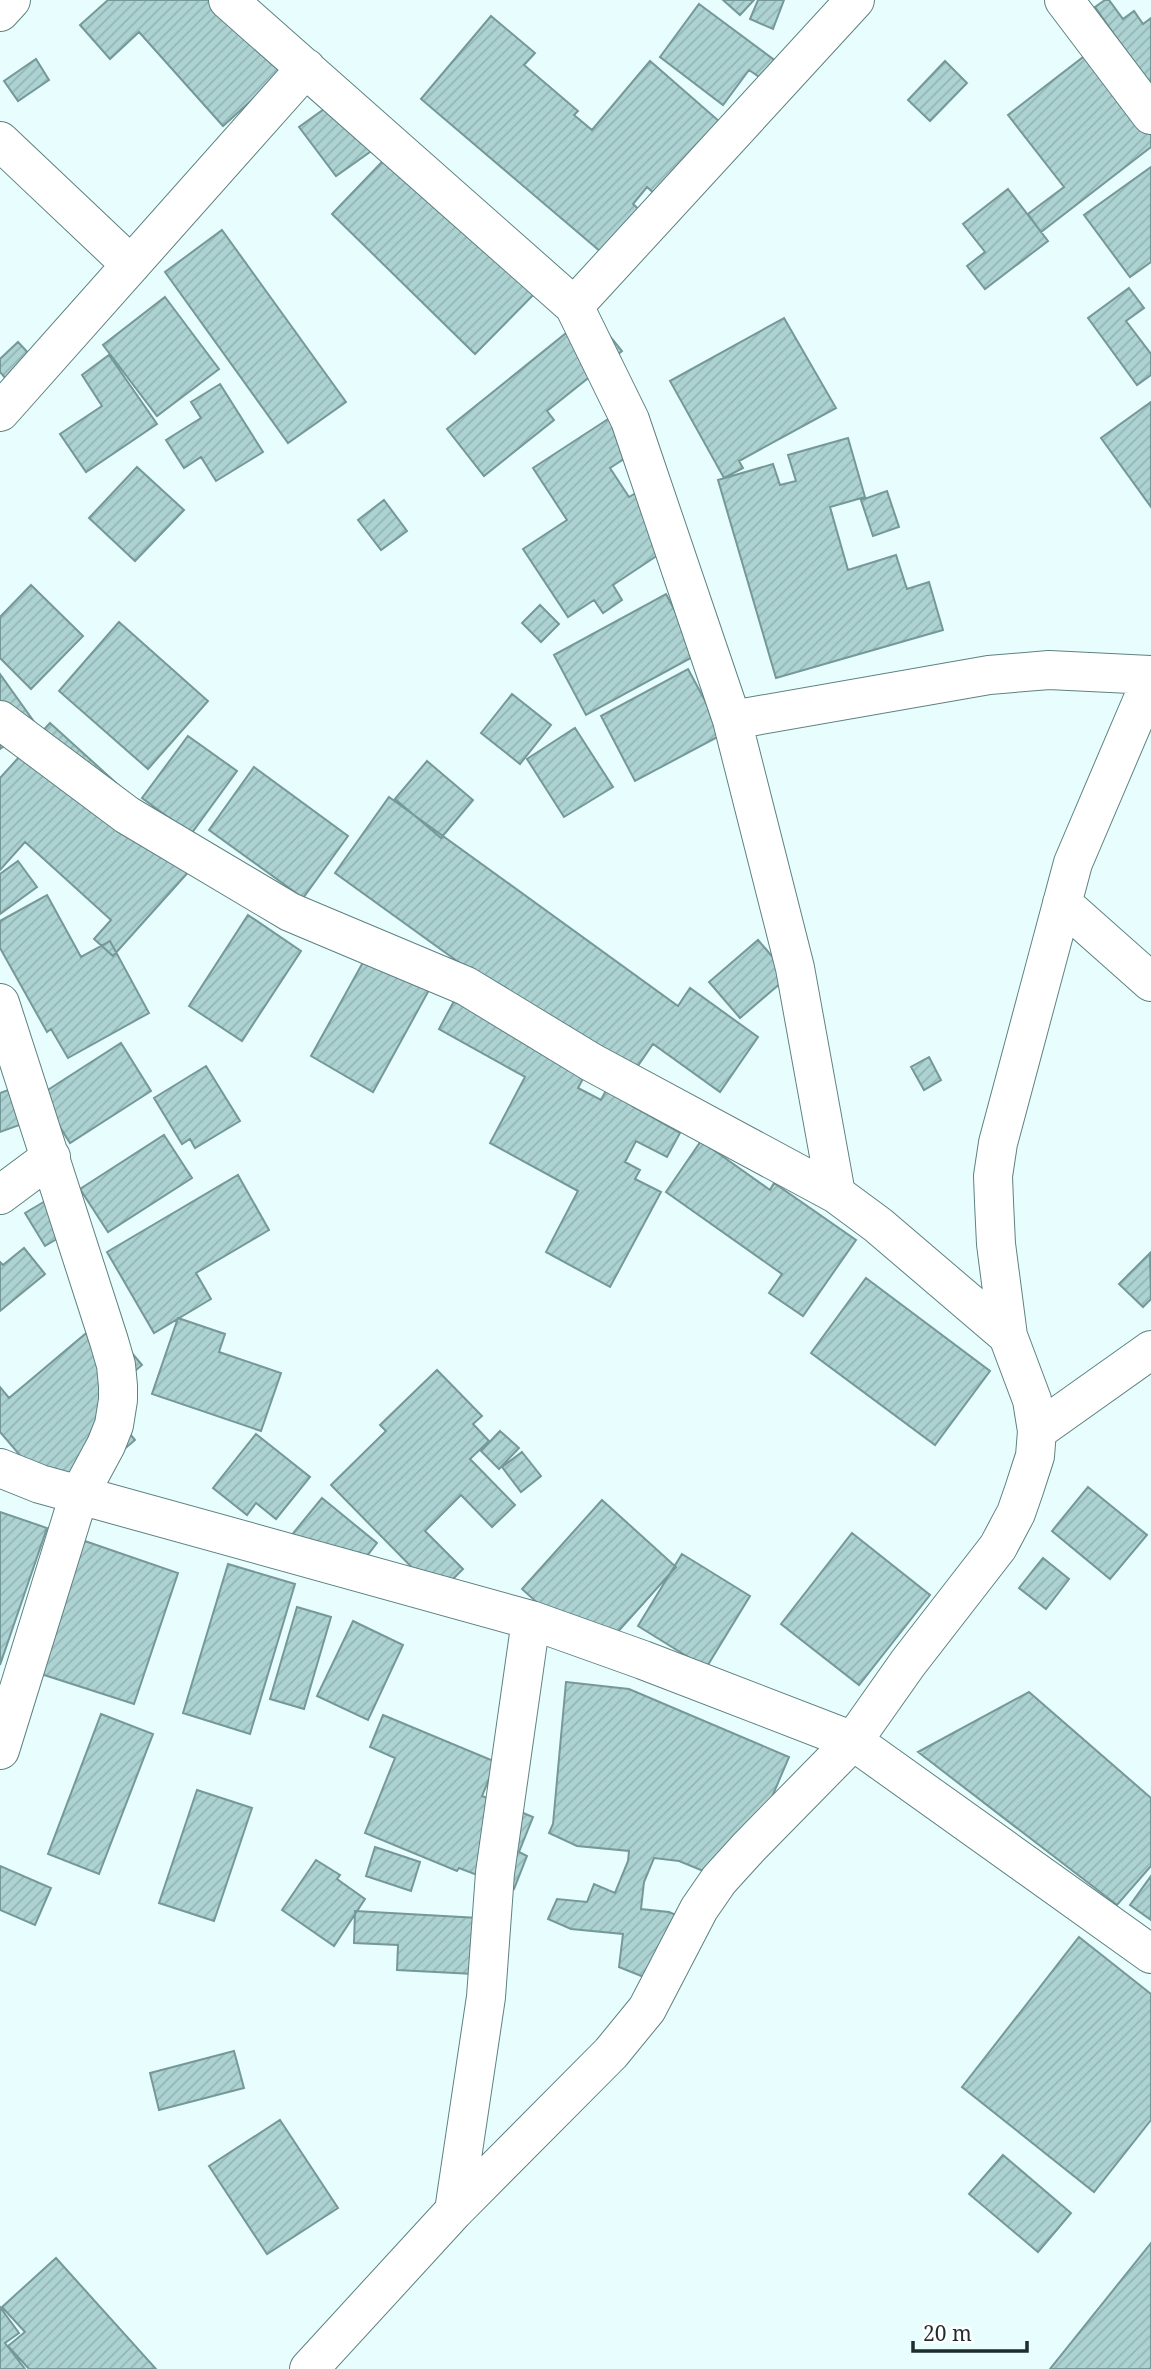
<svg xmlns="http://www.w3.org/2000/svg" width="1151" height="2369" font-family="'Noto Serif',serif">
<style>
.building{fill:url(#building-hatch);stroke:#759898;stroke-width:2}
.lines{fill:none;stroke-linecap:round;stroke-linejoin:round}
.minor-casing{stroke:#5f8181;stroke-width:40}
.minor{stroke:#fff;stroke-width:38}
</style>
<defs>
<pattern id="building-hatch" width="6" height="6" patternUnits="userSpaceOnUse" patternTransform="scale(1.75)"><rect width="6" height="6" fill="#add2d2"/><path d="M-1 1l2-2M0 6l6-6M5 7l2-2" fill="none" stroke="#94b5b5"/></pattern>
</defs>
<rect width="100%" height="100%" fill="#e8fefe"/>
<path class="building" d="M108,0H210L291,65L223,126L139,32L110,59L80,25Z
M723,0H754L740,15Z
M758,0H784L773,29L750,19Z
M1105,0H1109L1123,19L1134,11L1143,24L1151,18V87L1095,7Z
M699,4L781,65L768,83L749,70L723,105L660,57Z
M491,16L535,53L524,65L578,111L574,115L592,130L650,61L720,122L657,196L647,187L633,204L645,215L608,258L421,99Z
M1091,51L1151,128V147L1041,232L1028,214L1064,187L1008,115Z
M36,59L49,80L18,101L4,81Z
M945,61L967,83L930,121L908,100Z
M341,97L377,147L336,176L299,127Z
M404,139L543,285L475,354L332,214Z
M1151,167V262L1130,277L1084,215Z
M1008,189L1048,241L985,289L967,266L985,252L963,224Z
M222,230L346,402L288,443L165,272Z
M1129,288L1144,308L1126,321L1151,354V375L1137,385L1088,318Z
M165,297L219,369L157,416L103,345Z
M591,313L622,351L547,411L554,420L484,476L447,429Z
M784,318L836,408L739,461L743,468L724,478L670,381Z
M18,342L44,370L19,394L0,372V359Z
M109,355L157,424L86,472L60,434L102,406L82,375Z
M220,384L263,452L216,481L201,457L184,468L166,440L201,418L191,402Z
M1151,402V507L1101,438Z
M628,406L652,441L610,468L629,497L641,490L676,543L613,585L622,600L603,613L594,600L568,617L523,549L567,520L533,468Z
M848,438L865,497L830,507L848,570L896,555L907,589L929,582L943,630L776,678L718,480L773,464L780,485L796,481L788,455Z
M137,467L184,510L135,561L89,518Z
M887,491L899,527L873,536L861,500Z
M384,500L407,531L381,550L358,520Z
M31,585L83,636L31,689L0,658V617Z
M666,594L698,654L586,715L554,655Z
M540,605L559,624L541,642L522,623Z
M119,622L208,701L148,769L59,691Z
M688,669L723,734L635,781L601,716Z
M0,674L35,723L0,749Z
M512,694L551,725L520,764L481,733Z
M50,723L200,859L113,956L94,939L111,920L25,842L0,870V778Z
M575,728L613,787L564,817L527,759Z
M188,736L237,771L191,834L142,798Z
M427,761L473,800L441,838L395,799Z
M254,767L348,836L303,898L209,830Z
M389,797L678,1006L690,988L758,1037L720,1092L653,1044L626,1083L335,873Z
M18,861L37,887L0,914V874Z
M47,895L81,957L110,941L149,1013L68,1058L51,1029L47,1032L0,948V921Z
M248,915L301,951L242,1041L189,1006Z
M758,940L789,976L740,1018L709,982Z
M372,946L434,981L373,1092L311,1056Z
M454,1001L586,1073L578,1088L601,1100L612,1079L639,1094L632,1106L680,1133L667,1157L636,1141L625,1162L640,1170L635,1179L661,1192L610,1287L546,1252L578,1191L490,1143L525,1077L439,1029Z
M121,1043L151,1091L70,1143L40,1095Z
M929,1057L941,1080L924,1090L911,1067Z
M206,1066L240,1121L195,1148L190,1139L182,1144L154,1098Z
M33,1081L47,1115L0,1132V1093Z
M164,1135L192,1178L108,1232L80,1189Z
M701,1141L770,1190L774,1183L856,1240L803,1316L769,1293L782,1274L666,1192Z
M238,1175L269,1230L196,1273L211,1299L154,1333L107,1252Z
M52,1197L72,1230L45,1246L25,1213Z
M24,1248L45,1274L0,1311V1262L3,1265Z
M1150,1253L1151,1299L1143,1307L1119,1284Z
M866,1278L990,1371L935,1445L811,1353Z
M178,1318L225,1334L219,1352L281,1373L261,1431L152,1394Z
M103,1319L142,1365L101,1400L135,1440L61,1503L0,1432V1387L9,1398Z
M437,1370L482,1416L473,1424L489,1441L470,1459L515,1505L492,1527L461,1495L425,1531L463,1569L438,1594L331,1485L386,1431L380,1425Z
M500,1431L519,1448L499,1469L481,1451Z
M256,1434L310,1477L276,1519L256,1503L247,1515L213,1488Z
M522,1452L541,1476L521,1492L502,1467Z
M1088,1487L1147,1535L1110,1579L1052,1531Z
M322,1498L377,1543L346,1583L290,1537Z
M602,1500L676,1567L596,1656L522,1589Z
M0,1512L47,1528L0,1665Z
M852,1533L930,1595L859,1685L781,1624Z
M79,1539L178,1573L134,1704L35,1672Z
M682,1554L750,1596L706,1668L638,1626Z
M1043,1558L1069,1579L1046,1609L1019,1588Z
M228,1564L295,1584L250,1734L183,1713Z
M297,1607L331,1617L304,1709L270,1699Z
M353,1621L403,1645L368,1720L317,1696Z
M566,1682L629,1689L789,1757L735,1884L679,1861L654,1858L644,1882L641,1909L669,1912L688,1920L661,1984L619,1967L623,1934L571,1929L548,1919L557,1899L587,1902L594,1884L615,1893L628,1861L629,1851L577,1846L549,1833L553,1824Z
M1029,1692L1151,1798V1866L1117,1905L918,1752Z
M101,1714L153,1734L99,1874L48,1854Z
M383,1715L496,1762L482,1796L533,1817L519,1852L527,1856L514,1889L459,1868L457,1871L365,1833L395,1758L370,1747Z
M197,1790L252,1808L214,1921L159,1903Z
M375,1847L420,1862L411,1891L366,1876Z
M316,1860L340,1875L337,1879L365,1899L334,1946L282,1910Z
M0,1866L51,1888L35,1925L0,1910Z
M1151,1876V1920L1130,1905Z
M355,1911L496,1919L493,1975L397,1970L398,1945L354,1943Z
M1079,1937L1151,1994V2120L1094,2192L962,2087Z
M234,2051L244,2088L159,2110L150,2073Z
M280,2120L338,2208L267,2254L209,2166Z
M1003,2155L1071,2213L1038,2252L969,2194Z
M1151,2243V2369H1050Z
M56,2258L156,2369H29L8,2346L25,2332L2,2307Z
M0,2307L19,2333L5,2343L25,2369H0Z"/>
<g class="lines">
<g class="minor-casing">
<path id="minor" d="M228,0L574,306L630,420L732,720L795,968L836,1194
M1064,0L1151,115
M0,12L11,0
M0,141L131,265
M574,306L855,0
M0,412L306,68
M0,720L127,815L290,912L466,986L591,1062L836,1194L878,1225L1008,1336
M732,720L989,675L1049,670L1151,675
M1062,903L1151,982
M0,1003L109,1341L116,1365L118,1386V1400L114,1425L106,1445L79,1495L0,1750
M0,1195L51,1157
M1037,1431L1151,1350
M0,1468L40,1484L531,1620L643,1660L853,1741L1151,1954
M454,2211L486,1997L495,1873L531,1620
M309,2369L454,2211L611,2053L647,2009L699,1909L719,1880L749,1847L853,1741L908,1663L998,1547L1016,1513L1024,1490L1035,1456L1037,1431L1032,1400L1008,1336L996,1244L994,1202L993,1176L998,1143L1073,863L1151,680"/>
</g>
<use href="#minor" class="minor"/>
</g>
<path d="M913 2341v10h114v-10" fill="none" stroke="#1e2d2d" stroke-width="3.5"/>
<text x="923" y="2341" font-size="21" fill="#1e2d2d" stroke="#ffffff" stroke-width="5" paint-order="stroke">20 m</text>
</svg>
